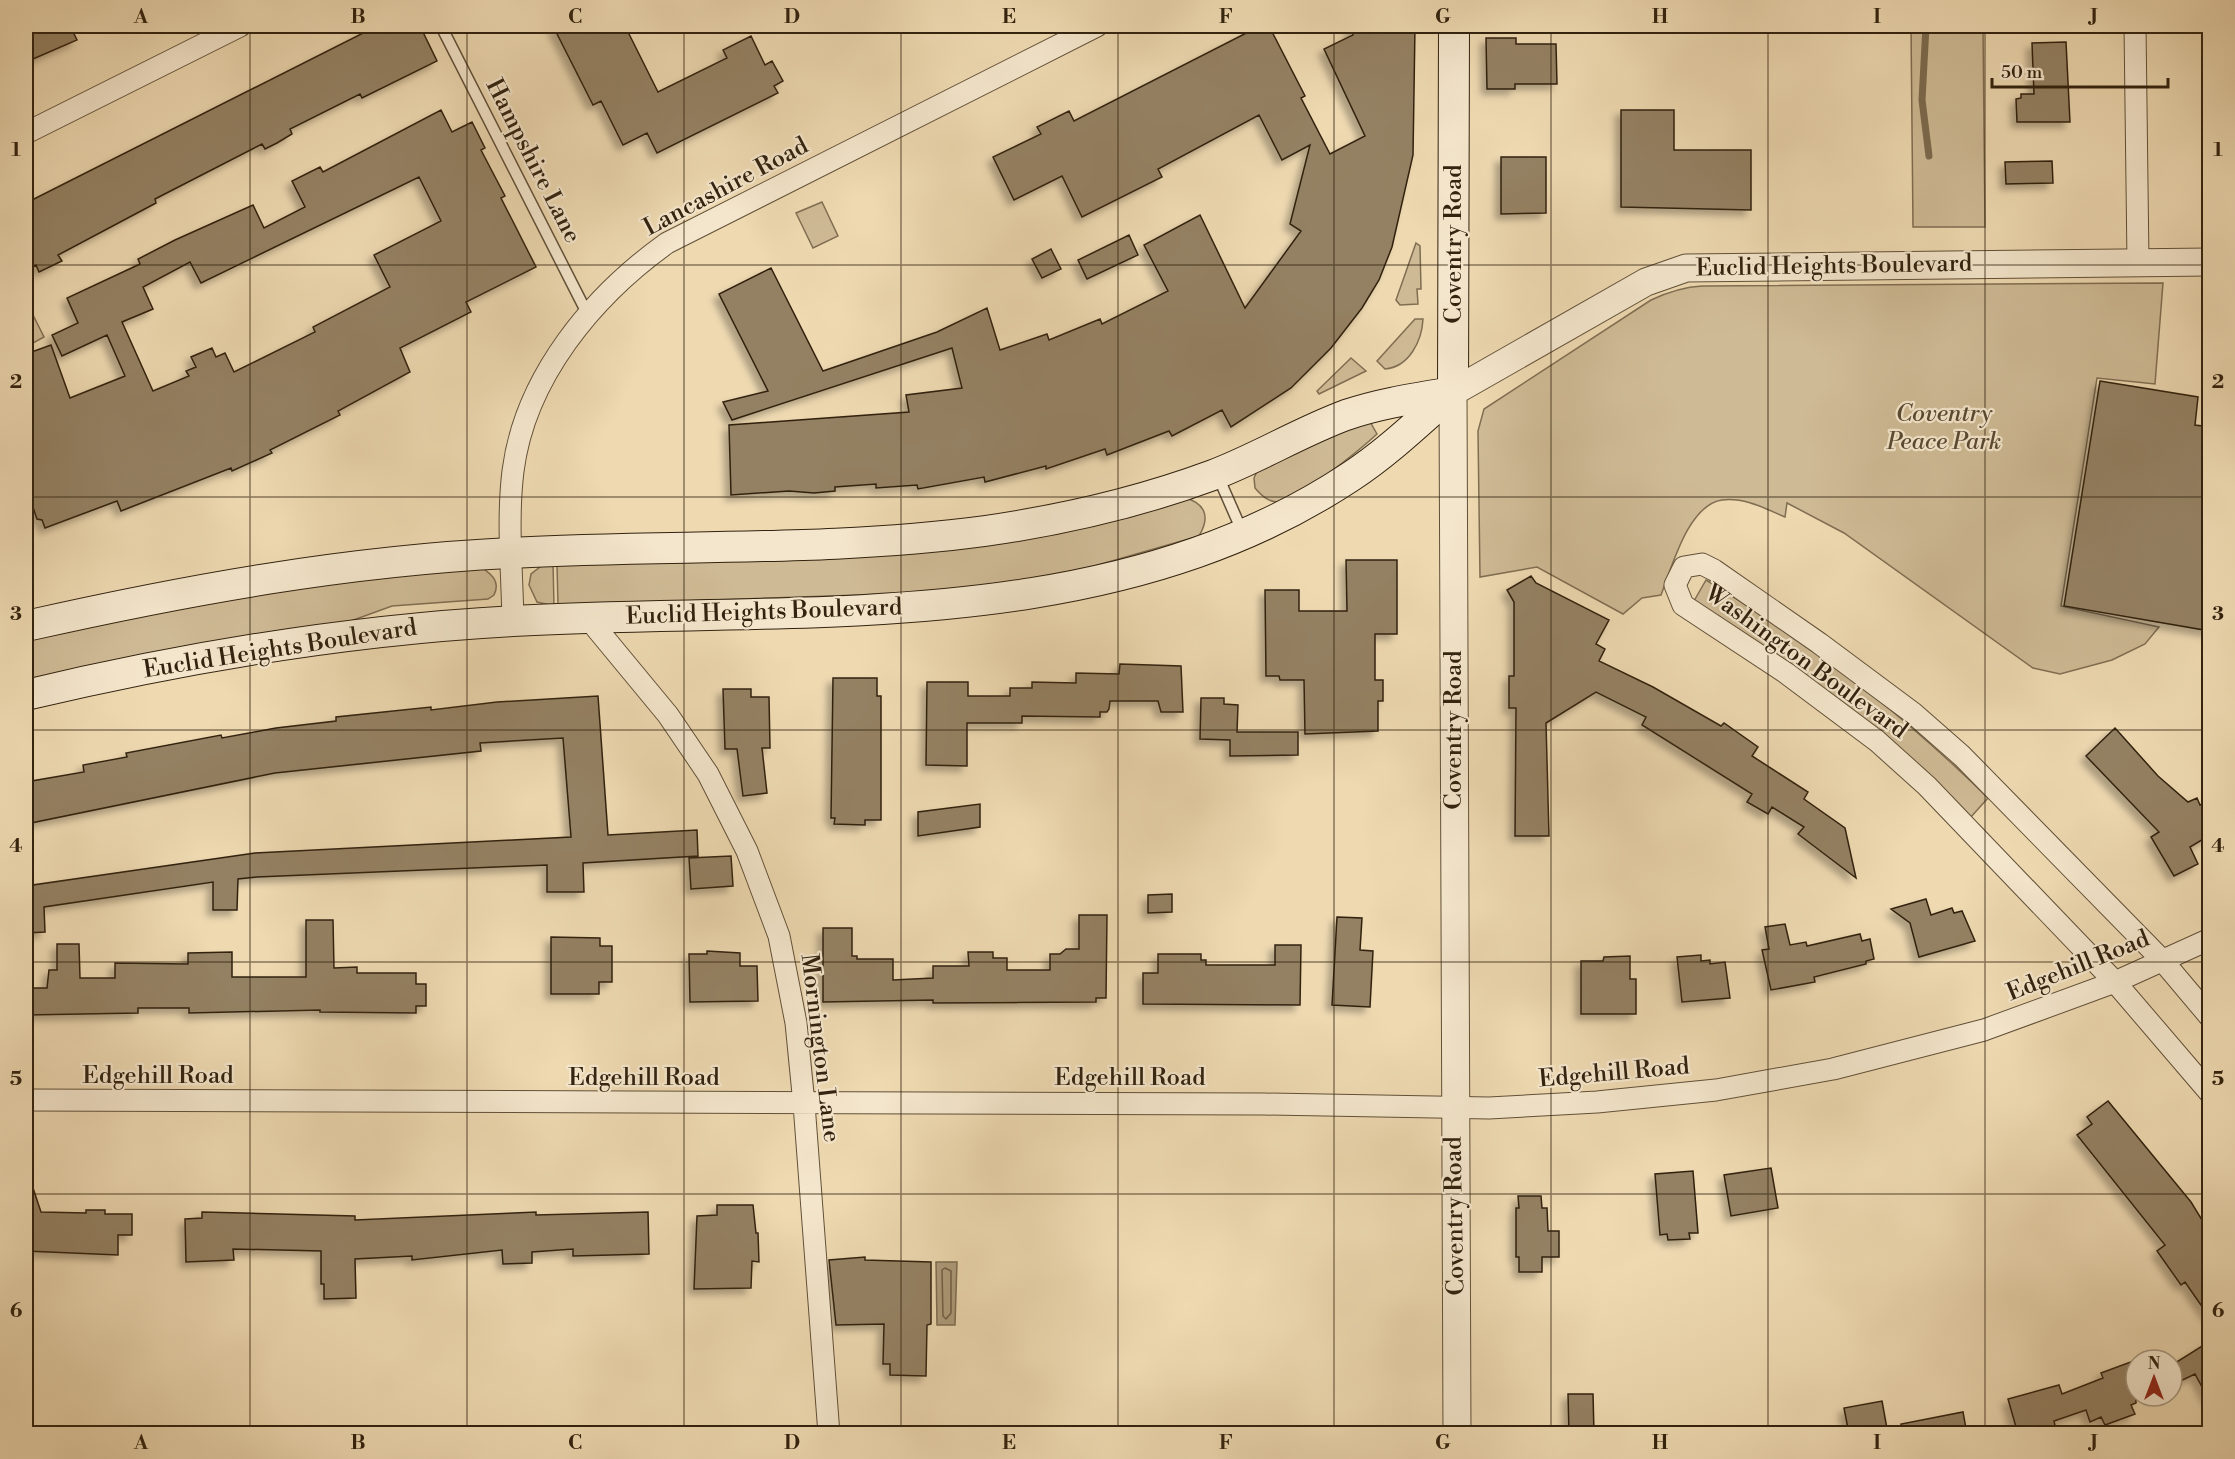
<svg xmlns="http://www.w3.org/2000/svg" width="2235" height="1459" font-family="'Libre Bodoni',serif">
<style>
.green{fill:#ceba95;stroke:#806e52;stroke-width:1.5}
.water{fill:#ae9b7a;stroke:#7c6b4f;stroke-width:1.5}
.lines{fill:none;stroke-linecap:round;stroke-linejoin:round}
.shore{stroke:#705e44;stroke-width:1.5}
.stream{stroke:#7c6b4f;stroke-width:7}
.building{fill:#948163;stroke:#32220f;stroke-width:1.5;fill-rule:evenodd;filter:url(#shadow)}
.service-casing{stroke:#615038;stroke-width:13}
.minor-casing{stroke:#615038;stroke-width:23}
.tertiary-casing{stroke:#615038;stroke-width:29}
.secondary-casing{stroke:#32220f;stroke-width:32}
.service{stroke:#f4e6cc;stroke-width:10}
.minor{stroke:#f4e6cc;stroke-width:21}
.tertiary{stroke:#f4e6cc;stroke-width:27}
.secondary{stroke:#f4e6cc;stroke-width:30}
.grid{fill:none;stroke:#32220f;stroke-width:1.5;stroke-opacity:0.55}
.labels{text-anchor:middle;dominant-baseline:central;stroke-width:4.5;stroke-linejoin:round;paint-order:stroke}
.street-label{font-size:24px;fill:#32220f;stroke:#f4e6cc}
.park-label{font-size:24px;font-style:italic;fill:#594830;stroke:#f4e6cc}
.neatline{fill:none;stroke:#32220f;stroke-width:2}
.grid-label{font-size:20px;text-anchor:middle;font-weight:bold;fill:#32220f}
</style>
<defs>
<filter id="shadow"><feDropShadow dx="-5.5" dy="5.5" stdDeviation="3" flood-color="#0004"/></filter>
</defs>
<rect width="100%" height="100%" fill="#eed9b1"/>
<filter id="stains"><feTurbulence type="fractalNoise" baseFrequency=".00333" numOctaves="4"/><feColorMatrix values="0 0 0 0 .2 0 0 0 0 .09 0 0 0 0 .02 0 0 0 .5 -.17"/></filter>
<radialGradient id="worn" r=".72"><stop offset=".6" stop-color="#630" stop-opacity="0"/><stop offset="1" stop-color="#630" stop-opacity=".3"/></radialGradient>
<path class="green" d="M1911,26H1983L1985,227H1913Z
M822,202L838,236L813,248L796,213Z
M1416,243L1420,246L1421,289H1417L1418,304L1400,305L1396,300Z
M2163,283L2155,384L2097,378L2061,606L2159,627L2145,644L2112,660L2060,674L2033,668L1844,533L1787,503L1785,517C1766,509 1744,497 1722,500C1688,505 1672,567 1661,595L1642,598L1623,614L1537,567L1480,577L1478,431L1484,409L1651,300C1668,292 1683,287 1702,286Z
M26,301L44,337L26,347Z
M1415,319H1423C1422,341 1409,367 1385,369L1377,361Z
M1351,358L1366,371L1319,394L1317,391Z
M1368,418L1377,434C1362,448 1296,502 1278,502C1268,502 1261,495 1255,488L1254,478L1258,469Z
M1183,497C1205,503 1211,516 1199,536L1091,567L1021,581L918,593L558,605L557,565Z
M544,564H553L554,606L537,602L529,585L531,574Z
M480,566C491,574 501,581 494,595L488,599L392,606L348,622L26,681V637L217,597Z
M1706,580C1809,641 1903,714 1988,798L1970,818L1694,601Z"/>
<path class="water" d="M936,1262H957L955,1325H937Z"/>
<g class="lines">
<path class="shore" d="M945,1268L951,1271V1313L946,1319L943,1316L942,1270Z"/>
<path class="stream" d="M1926,26L1922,100L1929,156"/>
</g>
<path class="building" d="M26,26H70L77,40L26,62Z
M377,26H420L437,61L362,98L360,94L290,129L292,134L277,143L265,149L262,144L155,199L156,203L58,255L62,261L39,272L36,265L26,270V203Z
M553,26H625L658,92L727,58L723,50L751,36L765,65L772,61L783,81L774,86L778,93L657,153L647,133L623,145L601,101L593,105Z
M1260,26H1269L1305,96L1301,98L1330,154L1365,136L1324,49L1353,35L1349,26H1415L1413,155L1392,247L1379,280L1362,308L1331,348L1291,388L1231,427L1222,410L1172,436L1169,431L1107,455L1105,449L1046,469V466L985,482L984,477L918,489L917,485L876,488V484L835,487V491L814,493L789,491L731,495L729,425L909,412L906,395L962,388L952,348L732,420L723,402L768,391L719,294L771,268L823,371L937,332L987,308L1000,350L1047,334L1049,340L1100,319L1102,324L1168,291L1144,245L1200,215L1245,308L1301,231L1290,224L1310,145L1282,160L1259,115L1158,169L1162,177L1082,217L1062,176L1014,200L993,157L1041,134L1037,127L1069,111L1074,121Z
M1486,38H1516V44H1556L1557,84H1515V89H1487Z
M2066,42L2070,122H2017L2016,99L2021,98V94H2034L2032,43Z
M441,110L452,132L472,122L485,148L481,150L505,196L501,198L536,267L466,302L471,312L400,348L410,372L338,411L340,415L270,450L272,453L232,471L231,468L121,511L117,501L45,528L42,520L37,519L26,487V354L51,345L70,398L125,376L107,335L62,356L52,335L78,323L67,298L140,264L138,259L175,240L253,205L264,228L305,207L292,181L320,167L323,172ZM419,177L441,221L374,255L390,287L313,327L315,332L234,372L225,353L216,357L212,348L191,357L196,367L186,371L189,376L153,391L122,322L153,309L143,287L190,262L201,283Z
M1621,110H1674V150H1751V210L1621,207Z
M1501,157H1546V213L1501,214Z
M2052,161L2053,183L2006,184L2005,162Z
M1129,235L1138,255L1087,279L1078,260Z
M1051,249L1061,269L1042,278L1032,259Z
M2100,381L2198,397L2195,425L2210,427V631L2064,606Z
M1346,560H1397V634H1375V680H1383V701H1378V731L1305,734L1304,680H1280L1279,676H1266L1265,590H1299V611H1347Z
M1531,576L1536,583L1609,620L1596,644L1605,649L1599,661L1653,687L1721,726L1724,723L1758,747L1752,756L1808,792L1804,799L1845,828L1856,878L1798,834L1804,827L1772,807L1768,814L1747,802L1752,794L1642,725L1646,717L1596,692L1546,723L1549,836H1515L1516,708H1509V676H1514V602L1507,590Z
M1120,664L1181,666L1183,712H1161L1158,701H1110L1109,709L1107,712H1100V717L1022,716V723H967V766L926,765L927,682H968V696H1010V688H1032V682L1076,683V673L1119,674Z
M833,678H877V696H881V820H865V825L834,824L835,818H831Z
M723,689H751V697H769L770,748H762L767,793L743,796L737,749H725Z
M598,696L608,835L697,830L698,856L583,863L584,892H547V865L257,877L238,879L237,910H213V882L44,907L45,932L26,933V886L255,853L571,837L563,738L480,743L481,751L275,773L26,824V782L84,772L83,765L127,757L126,753L221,735L222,738L276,728L336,721V717L431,707V710L497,702Z
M1201,698H1224V704L1238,705L1237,732H1298V755L1230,756V740L1200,739Z
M2115,728L2158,776L2188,802L2197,798L2200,805L2210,800V835L2190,847L2198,864L2174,876L2151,837L2159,832L2086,756Z
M980,804V827L918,836V812Z
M731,856L733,886L691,889L689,858Z
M1172,894V912L1148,913V895Z
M1926,899L1931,915L1952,908L1954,913L1962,911L1975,941L1919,957L1910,923L1891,909Z
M1079,915H1107L1106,998H1096V1002L933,1003V1000L823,1002V928H852V956H857V959H893V980L933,978V966H969L968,952H993V958H1007V970H1050V954H1060L1066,949H1079Z
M1337,917L1362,918L1360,950L1373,951L1370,1007L1332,1005Z
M306,920H333L334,968L357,967V973H416V984H426V1006H416V1013L320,1012V1010L189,1013V1008H138V1013L26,1015V988H47L49,970H57V944H79L80,978H115V963L188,964V953L232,952V977H306Z
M1785,924L1790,945L1806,942L1807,946L1860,934L1862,941L1870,939L1874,959L1866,961V964L1814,977L1815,982L1771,990L1762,950L1769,949L1765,927Z
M551,937L600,938V946H612V982H599V994H551Z
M1275,945H1301L1300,1005L1143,1004V973H1158V954H1201V960H1206V965H1275Z
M707,951L740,953V966H757L758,1001L690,1002L689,954H707Z
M1701,955V961L1710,960V964L1725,962L1730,998L1682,1002L1677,957Z
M1630,956V979H1636V1014H1581V961H1603L1604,957Z
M2108,1101L2191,1202L2210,1233V1318L2185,1282L2181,1285L2157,1251L2165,1245L2077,1135L2092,1124L2087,1117Z
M1771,1168L1778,1208L1731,1216L1724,1175Z
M1693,1171L1698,1233H1689L1690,1239L1668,1240L1667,1234L1660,1235L1655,1174Z
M29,1176L41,1212L86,1213V1210H105V1214H132V1235H118V1255L26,1251V1177Z
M1518,1196H1541L1542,1208H1547L1548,1231H1559V1257H1542V1272H1519V1257H1516V1208H1519Z
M717,1205H753L756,1233H758L759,1262L752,1261L751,1288L694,1289L697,1216L717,1215Z
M202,1212L355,1216V1220L536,1212V1215L648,1212L649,1254L573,1256V1249L532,1252V1263L503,1264L502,1250L412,1260V1256L355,1259L356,1298L324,1299V1284H321V1251L233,1249L234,1260L186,1262L185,1219L202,1218Z
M865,1257V1260L931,1262V1324L927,1325L926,1376L890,1375V1364H883L884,1324L836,1325L829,1260Z
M2210,1341V1402L2195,1374L2172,1385V1365Z
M2136,1360V1403L2131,1405L2135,1414L2105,1425L2101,1417L2090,1422L2086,1410L2054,1421L2056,1430L2045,1434H2018L2008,1399L2059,1385L2062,1394L2103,1378L2101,1373Z
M1568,1394H1593L1594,1434H1569Z
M1882,1401L1888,1434H1849L1844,1408Z
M1963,1412L1967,1434H1901V1424Z"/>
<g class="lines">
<g class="service-casing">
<path id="service" d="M441,26L588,315
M1217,474L1242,531"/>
</g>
<g class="minor-casing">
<path id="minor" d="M2135,26L2138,262
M26,133L240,26
M587,617L668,715L708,774L747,851L779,936L796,1023L804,1104L829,1434
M513,621C512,571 507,520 513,471C525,377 593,296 667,243L1097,26
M2210,1017L2162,960L1962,756L1913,713L1819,643L1714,570L1702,564L1684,567L1675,585L1683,605L1786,673L1877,741L1927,786L2115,982L2210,1093
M26,1100L1264,1104L1489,1108L1597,1102L1716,1090L1833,1069L1984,1030L2115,982L2210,939"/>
</g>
<g class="tertiary-casing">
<path id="tertiary" d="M1457,1434L1453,392L1646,282L1686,268L2210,262"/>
</g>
<g class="secondary-casing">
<path id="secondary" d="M1453,392L1454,26
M26,626C186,590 346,561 510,553C668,544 828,552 985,531C1062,520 1140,502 1213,475C1258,458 1300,432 1346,415C1381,403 1417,398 1453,392
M26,695C186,657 348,630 513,621C794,605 1103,640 1350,477C1387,453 1420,421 1453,392"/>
</g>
<use href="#service" class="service"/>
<use href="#minor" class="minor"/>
<use href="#tertiary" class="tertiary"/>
<use href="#secondary" class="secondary"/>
</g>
<path class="grid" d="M250,26V1434M467,26V1434M684,26V1434M901,26V1434M1118,26V1434M1334,26V1434M1551,26V1434M1768,26V1434M1985,26V1434M26,265H2210M26,497H2210M26,730H2210M26,962H2210M26,1194H2210"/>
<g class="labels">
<g class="street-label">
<text transform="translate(533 161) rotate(63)">Hampshire Lane</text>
<text transform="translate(726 187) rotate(-28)">Lancashire Road</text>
<text transform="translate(1454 244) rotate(-90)">Coventry Road</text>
<text transform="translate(1834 266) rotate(-1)">Euclid Heights Boulevard</text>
<text transform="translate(764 612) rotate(-2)">Euclid Heights Boulevard</text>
<text transform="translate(280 649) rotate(-9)">Euclid Heights Boulevard</text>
<text transform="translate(1806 662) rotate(36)">Washington Boulevard</text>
<text transform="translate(1454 730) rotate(-90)">Coventry Road</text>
<text transform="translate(2078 966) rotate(-22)">Edgehill Road</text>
<text transform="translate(820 1048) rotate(83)">Mornington Lane</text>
<text transform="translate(1614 1073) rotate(-5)">Edgehill Road</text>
<text x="158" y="1076">Edgehill Road</text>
<text x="644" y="1078">Edgehill Road</text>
<text x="1130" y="1078">Edgehill Road</text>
<text transform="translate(1455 1216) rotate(-91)">Coventry Road</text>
</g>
<g class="park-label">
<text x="1944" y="414">Coventry<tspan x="1944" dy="28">Peace Park</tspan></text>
</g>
</g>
<rect width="2235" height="1459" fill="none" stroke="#eed9b1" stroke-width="66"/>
<g transform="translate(2154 1378)"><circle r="28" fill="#f4e6cc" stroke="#a69880" stroke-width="1.5"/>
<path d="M0-4.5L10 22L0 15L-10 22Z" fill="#8f2418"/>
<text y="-9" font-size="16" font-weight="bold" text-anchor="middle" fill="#32220f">N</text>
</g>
<path d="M1992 78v9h176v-9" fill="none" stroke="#32220f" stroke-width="3"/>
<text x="2001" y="78" font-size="18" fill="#32220f" stroke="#f4e6cc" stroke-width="4.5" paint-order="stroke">50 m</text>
<rect x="33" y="33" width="2169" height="1393" class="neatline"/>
<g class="grid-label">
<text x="141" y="23">A</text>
<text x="358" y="23">B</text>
<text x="575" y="23">C</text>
<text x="792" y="23">D</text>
<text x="1009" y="23">E</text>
<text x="1226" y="23">F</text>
<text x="1443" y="23">G</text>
<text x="1660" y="23">H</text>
<text x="1877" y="23">I</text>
<text x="2094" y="23">J</text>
<text x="16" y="156">1</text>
<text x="2218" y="156">1</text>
<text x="16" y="388">2</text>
<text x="2218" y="388">2</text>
<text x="16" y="620">3</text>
<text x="2218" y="620">3</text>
<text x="16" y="852">4</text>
<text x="2218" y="852">4</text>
<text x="16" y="1085">5</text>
<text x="2218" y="1085">5</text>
<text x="16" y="1317">6</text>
<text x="2218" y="1317">6</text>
<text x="141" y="1449">A</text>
<text x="358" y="1449">B</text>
<text x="575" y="1449">C</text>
<text x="792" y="1449">D</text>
<text x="1009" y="1449">E</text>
<text x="1226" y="1449">F</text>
<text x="1443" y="1449">G</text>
<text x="1660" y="1449">H</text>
<text x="1877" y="1449">I</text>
<text x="2094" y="1449">J</text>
</g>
<rect width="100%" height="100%" filter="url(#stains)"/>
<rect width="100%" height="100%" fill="url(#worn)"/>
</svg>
